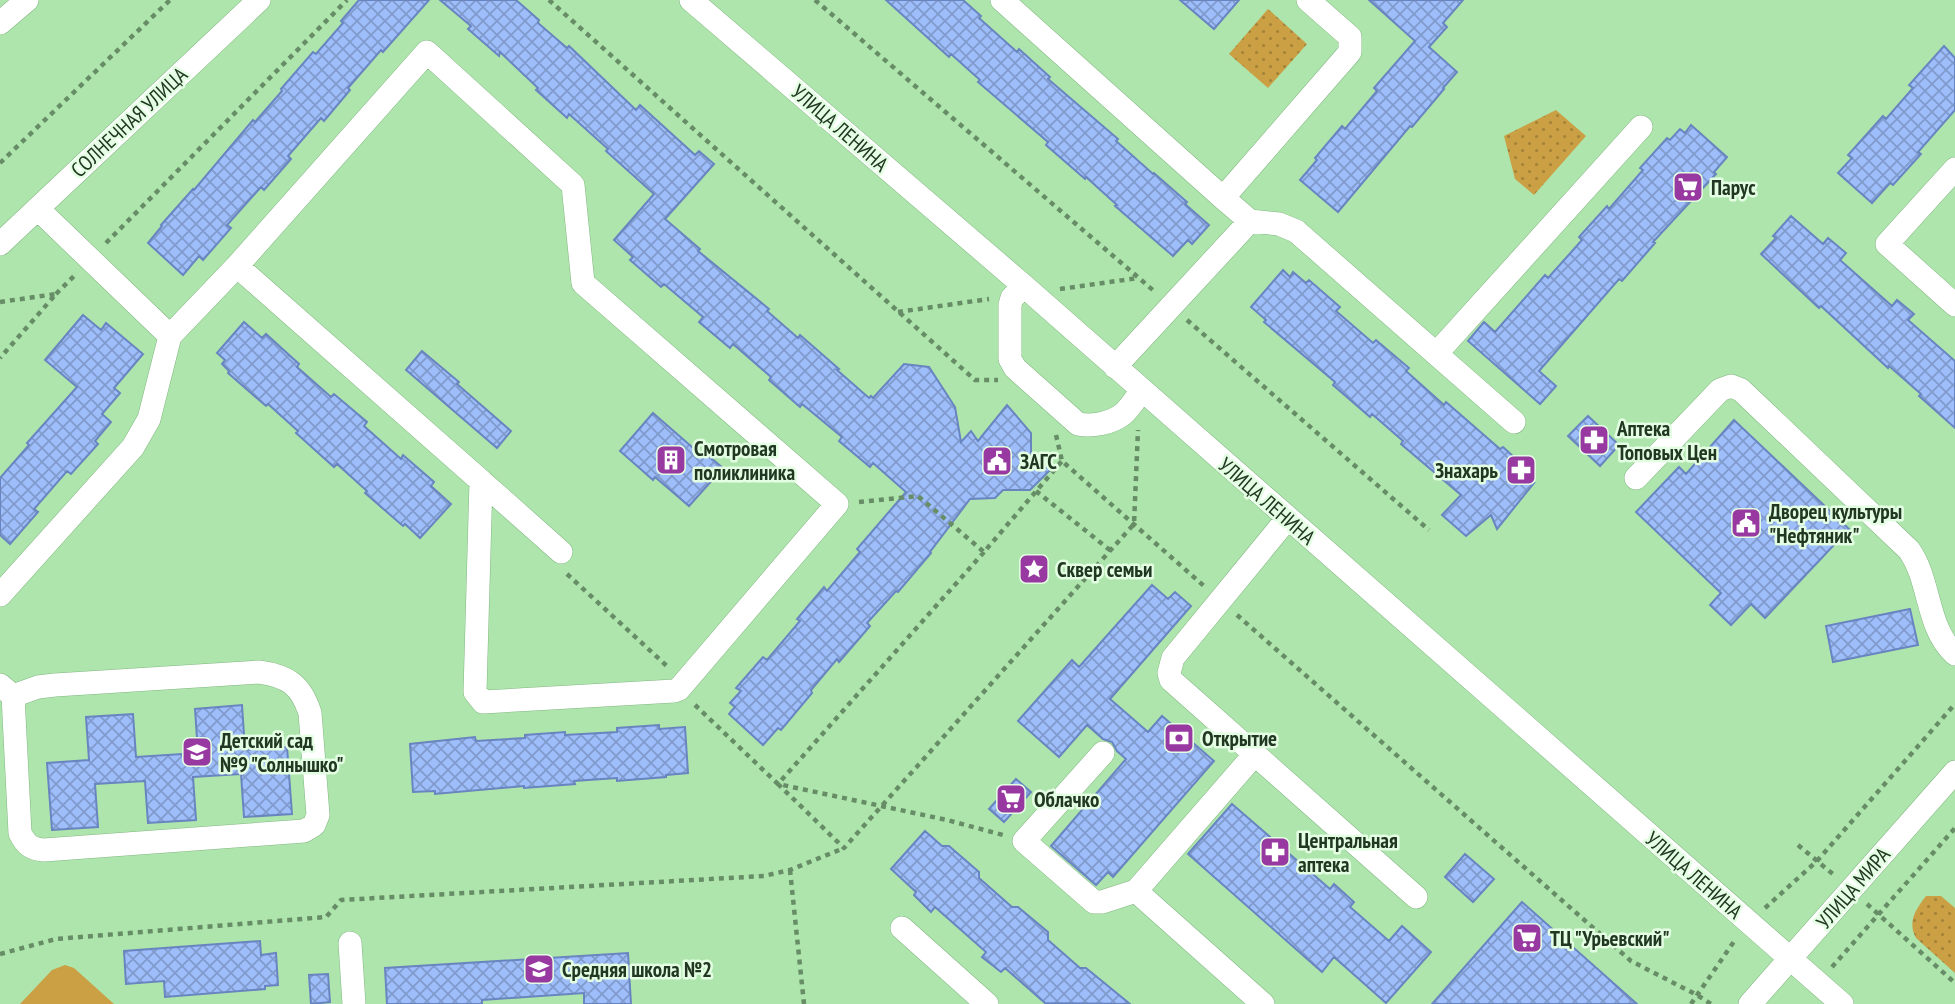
<svg xmlns="http://www.w3.org/2000/svg" width="1955" height="1004" font-family="'PT Sans Narrow',sans-serif">
<style>
.green{fill:url(#green-dots)}
.pitch{fill:#cba044}
.building{fill:url(#building-cross-hatch);stroke:#6985c0;stroke-width:2}
.lines{fill:none;stroke-linecap:round;stroke-linejoin:round}
.minor-casing{stroke:#82b781;stroke-width:24}
.path{stroke:#678d66;stroke-width:4.5;stroke-dasharray:5 5;stroke-linecap:butt}
.minor{stroke:#fff;stroke-width:23}
.labels{text-anchor:middle;dominant-baseline:central;stroke-width:5;stroke-linejoin:round;paint-order:stroke}
.street-label{font-size:21px;fill:#213721;stroke:#e3fee2}
.poi-label{font-size:21px;font-weight:bold;fill:#213721;stroke:#e3fee2;text-anchor:start}
</style>
<defs>
<pattern id="green-dots" width="8" height="8" patternUnits="userSpaceOnUse" patternTransform="scale(1.75)"><rect width="8" height="8" fill="#cba044"/><path d="M2 2h.1M6 6h.1" fill="none" stroke="#a48338" stroke-width="1.8" stroke-linecap="round"/></pattern>
<pattern id="building-cross-hatch" width="8" height="8" patternUnits="userSpaceOnUse" patternTransform="scale(1.75)"><rect width="8" height="8" fill="#9ebdfb"/><path d="M0 0l8 8M0 8l8-8" fill="none" stroke="#809acb"/></pattern>
</defs>
<rect width="100%" height="100%" fill="#aee5ad"/>
<path class="green" d="M1268,9L1307,44L1268,88L1229,54Z
M1556,110L1586,136L1534,195L1515,179L1504,136Z
M1926,896H1941L1955,908V973L1916,938C1907,922 1916,909 1926,896Z"/>
<path class="pitch" d="M65,965L74,968L114,1004H20L52,970Z"/>
<path class="building" d="M359,0H429L383,52L381,50L348,88L350,90L324,121L321,118L288,156L291,159L264,190L261,187L227,225L231,228L203,260L199,256L183,275L148,243L162,226L161,225L193,189L194,190L253,120L255,122L282,91L281,89L313,52L316,54L343,23L341,21Z
M440,0H516L539,20L538,23L567,48L569,46L636,110L640,105L695,155L699,151L714,164L665,219L700,249L698,251L769,309L767,311L798,338L800,335L839,369L837,370L869,398L871,396L873,398L904,364L929,367L955,407L961,442L971,431L978,441L1007,405L1031,433V455L1050,470L1030,490H1003L995,498L970,499L930,552L931,553L898,592L896,591L867,623L870,626L839,662L837,659L811,690L812,693L781,730L778,728L763,745L729,714L735,707L730,703L741,691L736,688L763,657L767,660L800,621L797,619L824,587L827,591L860,552L857,549L906,492L873,463L870,467L839,441L842,437L802,404L800,407L769,380L771,377L733,344L730,348L699,322L703,317L664,284L661,287L630,260L633,257L614,240L654,194L606,151L608,149L569,114L567,118L536,90L538,88L500,52L499,56L468,29L471,26Z
M886,0H963L981,16L979,18L1017,52L1019,49L1050,77L1048,79L1118,139L1116,141L1153,174L1154,173L1187,202L1185,204L1209,225L1192,244L1188,240L1173,256L1115,206L1117,205L1086,177L1085,179L1046,145L1048,142L978,82L980,80L951,54L949,57Z
M1180,0H1239L1214,29Z
M1369,0H1463L1443,23L1447,27L1429,47L1457,72L1443,88L1444,89L1412,127L1410,126L1338,212L1300,180L1317,160L1315,158L1342,126L1345,129L1377,91L1374,88L1415,41Z
M1944,46L1955,58V110L1918,152L1921,154L1893,185L1890,183L1872,203L1838,173L1852,158L1848,155L1883,116L1886,119L1913,88L1909,85Z
M1691,125L1727,157L1714,172L1716,174L1653,242L1655,243L1622,281L1619,279L1539,371L1556,386L1540,404L1468,341L1484,322L1495,332L1545,275L1548,278L1582,240L1579,237L1607,206L1609,209L1643,170L1640,168L1667,138L1670,140L1680,129L1685,133Z
M1791,216L1823,244L1828,238L1846,253L1840,260L1892,306L1897,300L1914,314L1908,320L1955,361V428L1919,396L1921,394L1889,366L1888,368L1821,306L1819,308L1761,254L1776,238L1773,236Z
M1283,270L1290,277L1293,272L1306,283L1309,280L1340,307L1336,311L1373,343L1376,340L1409,368L1406,371L1444,405L1446,402L1500,449L1503,447L1528,470L1527,482L1534,483L1497,529L1491,515L1466,536L1442,515L1461,495L1401,444L1403,441L1372,414L1370,417L1333,385L1335,382L1264,322L1266,320L1251,307Z
M83,315L101,330L106,323L143,354L114,388L120,393L102,414L111,422L95,441L98,444L71,474L67,471L34,509L38,512L10,544L0,535V478L29,445L27,443L77,387L45,360Z
M244,322L262,338L266,334L299,364L297,367L331,397L334,394L367,422L364,426L401,459L403,455L434,482L431,486L451,504L420,538L405,524L403,526L365,493L367,491L337,464L334,467L296,433L298,431L268,404L266,406L228,373L229,371L222,364L225,360L217,353Z
M422,351L459,382L457,384L511,431L497,448L406,370Z
M653,413L700,454L703,451L723,468L689,506L655,477L653,480L620,451Z
M1588,416L1619,445L1600,466L1568,436Z
M1734,420L1849,529L1765,618L1751,604L1731,625L1710,605L1721,593L1636,512L1679,467L1686,474Z
M1152,585L1168,599L1175,592L1191,606L1110,699L1148,732L1162,716L1214,761L1113,877L1108,872L1096,885L1051,846L1126,759L1117,751L1112,742L1103,739L1087,725L1059,757L1018,721L1072,660L1079,667Z
M1910,609L1918,645L1833,662L1826,626Z
M242,705L245,750L287,747L292,814L244,817L241,774L193,777L196,820L148,823L145,781L95,784L98,827L52,830L47,763L89,760L86,717L133,714L136,757L198,753L195,709Z
M659,725V729L685,727L688,773L666,775V777L617,781V778L574,781L575,784L524,788V786L435,794V791L413,792L410,744L475,737L476,741L525,738V735L565,732V735L617,732V728Z
M1016,779L1031,792L1004,822L989,809Z
M1232,804L1330,889L1334,884L1354,902L1350,907L1389,941L1402,926L1431,952L1386,1003L1334,957L1322,972L1188,854Z
M925,831L942,846H949L979,872V878L1012,907H1018L1048,932V940L1080,968H1086L1130,1004L1045,1003L1005,968L1001,972L982,957L986,952L935,907L931,912L914,895L916,892L891,869Z
M1465,854L1494,879L1473,902L1445,877Z
M1522,902L1637,1004H1432Z
M260,941L261,955L276,953L278,985L265,986V989L165,997L164,981L126,984L124,951Z
M628,953L631,1004H584V993L482,1000V1004H387L385,968Z
M328,974L330,1002L311,1004L309,975Z"/>
<g class="lines">
<g class="minor-casing">
<path id="minor" d="M691,0L1024,286L1842,1004
M1002,0L1223,198L1250,221L1279,224L1296,231L1514,422
M0,23L27,0
M1955,169L1887,244L1955,305
M1223,198L1350,52V37L1308,0
M38,209L170,336L237,266L427,52L573,185L583,283L837,504L679,689L674,691L483,702L475,692L481,481L237,266
M0,244L259,0
M1024,286L1012,298L1010,305V359L1015,368L1078,424C1092,427 1112,423 1123,414C1130,408 1136,398 1142,390
M1436,354L1641,127
M1115,367L1250,221
M1636,478L1720,390L1731,386L1741,390L1909,550C1931,581 1926,628 1955,654
M481,481L561,552
M1287,519L1173,658L1169,673L1171,680L1416,897
M0,595L133,447L149,419L170,336
M0,685L13,696L20,833C26,845 31,849 44,850L304,831L314,825L318,815L310,713C301,685 288,676 259,672L55,685L38,687L13,696
M1103,753L1024,841L1094,902H1102L1136,891
M1255,754L1136,891L1263,1004
M902,928L987,1004
M350,943L354,1004
M1750,1004L1955,772"/>
</g>
<path class="path" d="M549,0L975,380H998
M815,0L1154,291
M0,163L170,0
M106,243L347,0
M1060,289L1138,278
M56,294L75,275
M0,302L56,294L0,358
M898,312L989,299
M1187,320L1429,530
M1056,435L1062,461L1204,586
M1036,491L1111,551
M859,502L918,496L984,552L1062,461
M984,552L778,784L844,848L1134,524L1138,430
M567,574L669,668
M1237,615L1631,961L1697,995L1711,1004
M695,705L778,784L947,820L1003,835
M1798,845L1834,875
M790,870L804,1004
M1867,904L1955,983
M1765,908L1817,861L1955,704
M0,954L56,939L326,917L341,900L764,876L790,870L844,848
M1832,967L1955,828
M1691,1004L1735,940"/>
<use href="#minor" class="minor"/>
</g>
<defs>
<g id="supermarket-square" transform="scale(1.575)"><rect x="-9" y="-9" width="18" height="18" rx="4" fill="#9838a1" stroke="#e3fee2"/><path d="M-6-5.5h2.5l.6 2H6L4.5 2H-2.5L-4.4-4H-6ZM-1.5 3.2a1.3 1.3 0 1 0 .1 0ZM3 3.2a1.3 1.3 0 1 0 .1 0Z" fill="#fff"/></g>
<g id="pharmacy-square" transform="scale(1.575)"><rect x="-9" y="-9" width="18" height="18" rx="4" fill="#9838a1" stroke="#e3fee2"/><path d="M-2-6h4v4h4v4h-4v4h-4v-4h-4v-4h4Z" fill="#fff"/></g>
<g id="building-square" transform="scale(1.575)"><rect x="-9" y="-9" width="18" height="18" rx="4" fill="#9838a1" stroke="#e3fee2"/><path d="M-4-6H4V6H1V3H-1V6H-4ZM-2.5-4.3h1.7v1.8h-1.7ZM.8-4.3h1.7v1.8H.8ZM-2.5-1h1.7V.8h-1.7ZM.8-1h1.7V.8H.8Z" fill="#fff"/></g>
<g id="civic-square" transform="scale(1.575)"><rect x="-9" y="-9" width="18" height="18" rx="4" fill="#9838a1" stroke="#e3fee2"/><path d="M-.6-6.5H3V-4.5H.6V-3L4-1V1h2V6H-6V1h2V-1L-.6-3ZM-1.2 2.5V6h2.4V2.5Z" fill="#fff"/></g>
<g id="sight-square" transform="scale(1.575)"><rect x="-9" y="-9" width="18" height="18" rx="4" fill="#9838a1" stroke="#e3fee2"/><path d="M0-6L1.8-2.2L6-1.7L2.9 1.2L3.7 5.4L0 3.3L-3.7 5.4L-2.9 1.2L-6-1.7L-1.8-2.2Z" fill="#fff"/></g>
<g id="bank-square" transform="scale(1.575)"><rect x="-9" y="-9" width="18" height="18" rx="4" fill="#9838a1" stroke="#e3fee2"/><path d="M-6-4H6V4H-6ZM0-2.3a2.3 2.3 0 1 0 0 4.6a2.3 2.3 0 1 0 0-4.6Z" fill="#fff"/></g>
<g id="school-square" transform="scale(1.575)"><rect x="-9" y="-9" width="18" height="18" rx="4" fill="#9838a1" stroke="#e3fee2"/><path d="M0-5L7-2L0 1L-7-2ZM-4 1L0 2.5L4 1V4Q0 6-4 4Z" fill="#fff"/></g>
</defs>
<g fill-rule="evenodd">
<use href="#supermarket-square" x="1688" y="187"/>
<use href="#pharmacy-square" x="1594" y="440"/>
<use href="#building-square" x="671" y="460"/>
<use href="#civic-square" x="997" y="461"/>
<use href="#pharmacy-square" x="1521" y="470"/>
<use href="#civic-square" x="1746" y="523"/>
<use href="#sight-square" x="1034" y="569"/>
<use href="#bank-square" x="1179" y="738"/>
<use href="#school-square" x="197" y="752"/>
<use href="#supermarket-square" x="1011" y="799"/>
<use href="#pharmacy-square" x="1275" y="852"/>
<use href="#supermarket-square" x="1527" y="938"/>
<use href="#school-square" x="539" y="969"/>
</g>
<g class="labels">
<g class="street-label">
<text transform="translate(129 122) rotate(-43)">СОЛНЕЧНАЯ УЛИЦА</text>
<text transform="translate(840 128) rotate(41)">УЛИЦА ЛЕНИНА</text>
<text transform="translate(1267 501) rotate(41)">УЛИЦА ЛЕНИНА</text>
<text transform="translate(1694 875) rotate(41)">УЛИЦА ЛЕНИНА</text>
<text transform="translate(1853 888) rotate(-49)">УЛИЦА МИРА</text>
</g>
<g class="poi-label">
<text x="1711" y="187">Парус</text>
<text x="1617" y="428">Аптека<tspan x="1617" dy="24">Топовых Цен</tspan></text>
<text x="694" y="448">Смотровая<tspan x="694" dy="24">поликлиника</tspan></text>
<text x="1020" y="461">ЗАГС</text>
<text x="1498" y="470" text-anchor="end">Знахарь</text>
<text x="1769" y="511">Дворец культуры<tspan x="1769" dy="24">"Нефтяник"</tspan></text>
<text x="1057" y="569">Сквер семьи</text>
<text x="1202" y="738">Открытие</text>
<text x="220" y="740">Детский сад<tspan x="220" dy="24">№9 "Солнышко"</tspan></text>
<text x="1034" y="799">Облачко</text>
<text x="1298" y="840">Центральная<tspan x="1298" dy="24">аптека</tspan></text>
<text x="1550" y="938">ТЦ "Урьевский"</text>
<text x="562" y="969">Средняя школа №2</text>
</g>
</g>
</svg>
